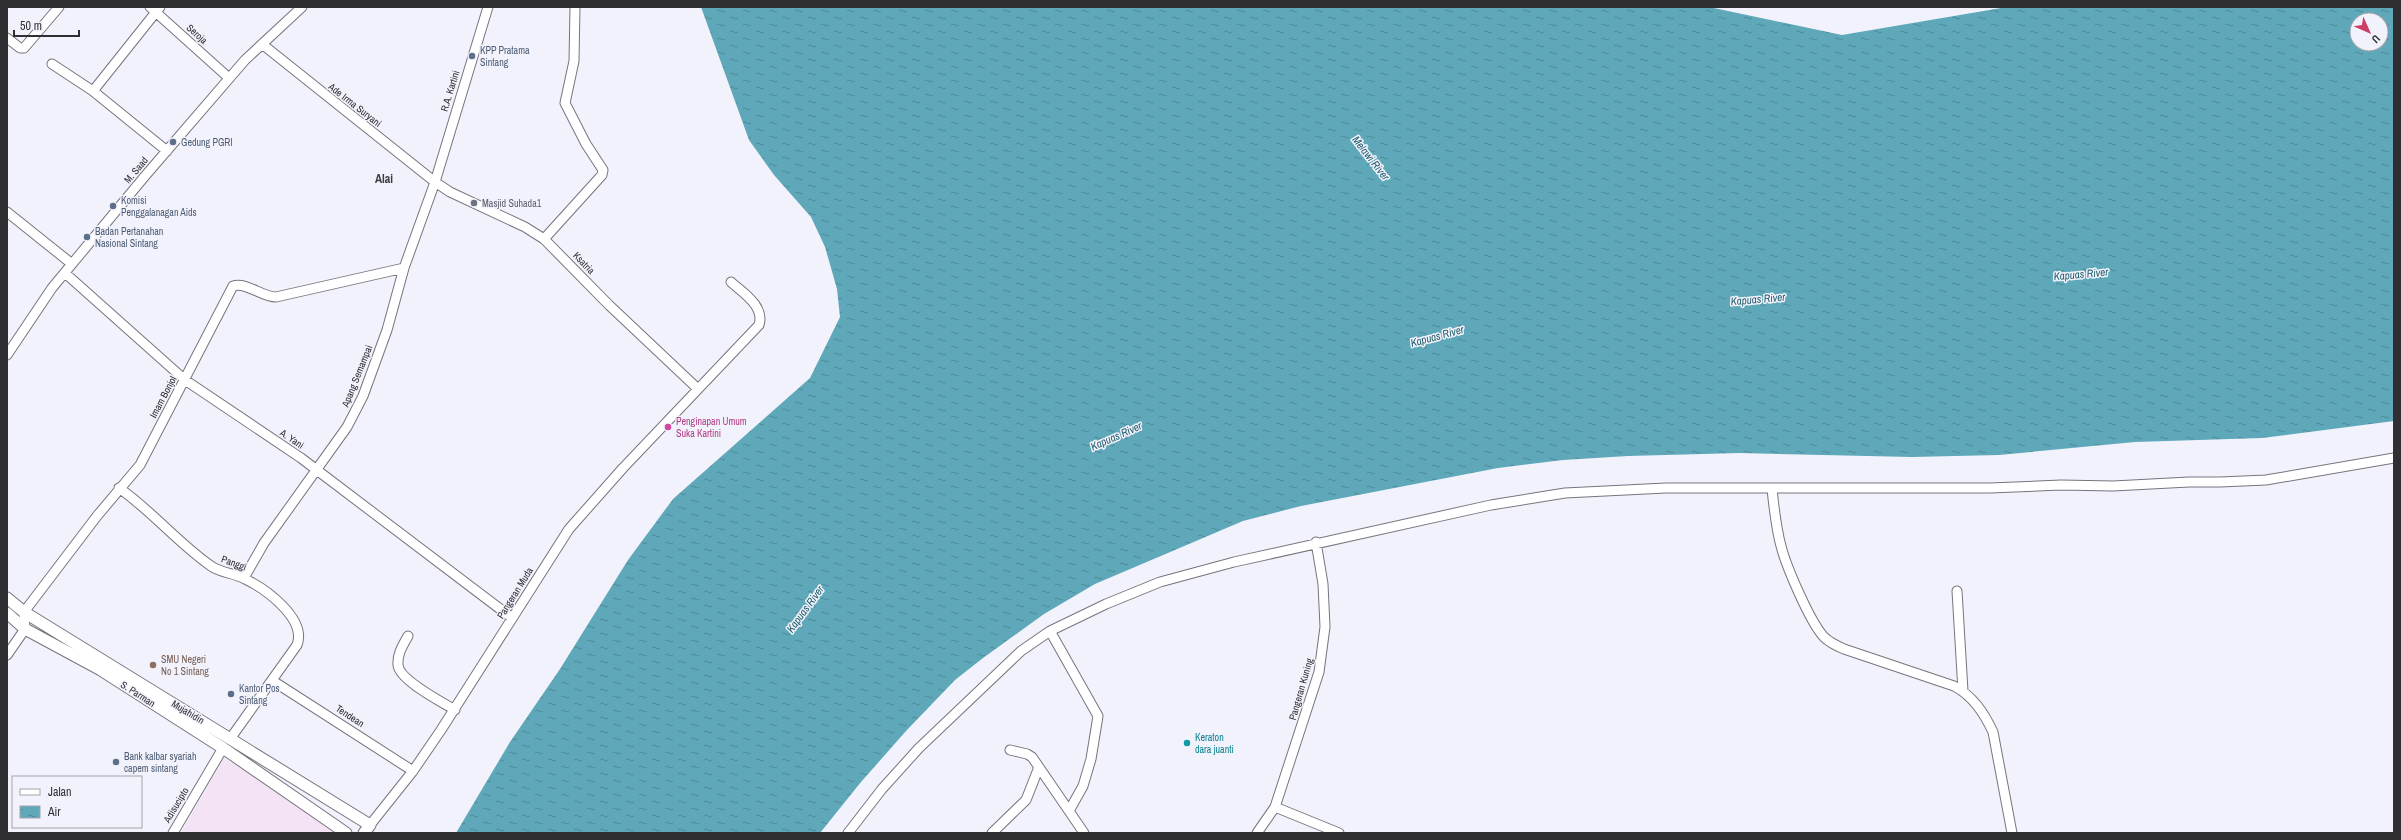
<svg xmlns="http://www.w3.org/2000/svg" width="2401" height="840" font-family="'Archivo Narrow',sans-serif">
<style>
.medical{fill:#f4e3f5}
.water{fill:url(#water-ripples);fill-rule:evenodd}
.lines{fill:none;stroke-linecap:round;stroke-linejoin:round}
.minor-casing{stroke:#76757e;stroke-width:11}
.major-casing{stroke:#76757e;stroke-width:13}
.minor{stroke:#fff;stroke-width:9}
.major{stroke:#fff;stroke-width:11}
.service-dot{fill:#5c6f8a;stroke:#f2f2fc;stroke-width:1.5}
.worship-dot{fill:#6b7280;stroke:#f2f2fc;stroke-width:1.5}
.hotel-dot{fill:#d1479c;stroke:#f2f2fc;stroke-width:1.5}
.education-dot{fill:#8d6e63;stroke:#f2f2fc;stroke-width:1.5}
.culture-dot{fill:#0f9aa8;stroke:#f2f2fc;stroke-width:1.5}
.labels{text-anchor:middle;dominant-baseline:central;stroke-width:3;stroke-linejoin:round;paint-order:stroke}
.street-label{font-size:10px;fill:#2f2e32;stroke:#f2f2fc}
.service-label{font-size:10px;fill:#4e5e75;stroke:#f2f2fc;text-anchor:start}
.worship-label{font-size:10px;fill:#5b616d;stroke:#f2f2fc;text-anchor:start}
.hotel-label{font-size:10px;fill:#b23c85;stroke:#f2f2fc;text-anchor:start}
.education-label{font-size:10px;fill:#785e54;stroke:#f2f2fc;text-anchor:start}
.culture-label{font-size:10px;fill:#0d838f;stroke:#f2f2fc;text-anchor:start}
.water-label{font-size:11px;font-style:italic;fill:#225f6c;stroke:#f2f2fc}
.quarter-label{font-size:12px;font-weight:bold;fill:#3b3b43;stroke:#f2f2fc}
</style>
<defs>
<pattern id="water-ripples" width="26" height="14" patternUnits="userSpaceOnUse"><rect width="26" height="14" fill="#5ea8b9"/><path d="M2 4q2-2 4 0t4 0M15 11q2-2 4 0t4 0" fill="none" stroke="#4e8997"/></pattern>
</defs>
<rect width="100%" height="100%" fill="#f2f2fc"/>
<path class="medical" d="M224,758L345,833H181Z"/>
<path class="water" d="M701,7H1709L1842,35L2007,7H2394V421L2262,438L2135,442L1999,455L1912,457L1740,453L1628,456L1563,460L1498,468L1301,506L1243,521L1095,584L1044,614L983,658L955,680L906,731L861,782L820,833H456L510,742L560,669L628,560L673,499L810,378L840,317L837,289L825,247L811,217L774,175L749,140ZM2357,20H2381V44H2357Z"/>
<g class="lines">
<g class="minor-casing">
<path id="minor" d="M150,7L229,78
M160,7L93,91L167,151
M7,38L20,48H24L59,7
M262,44L435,182L450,192L525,227L544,239L609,305L698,389
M52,64L93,91
M7,212L72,264
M544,239L602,175L603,170L586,144L565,103L574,61L575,7
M65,273L185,380L301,458L512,618
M7,355L52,288L145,176L245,60L302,7
M119,488C152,511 178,543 211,566C221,573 234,573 245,579C266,589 307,619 297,645L230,739
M1772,489C1774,508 1776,528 1781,546C1786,566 1810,622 1824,637C1830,643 1837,646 1844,649L1954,686C1973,696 1984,713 1993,732L2012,833
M244,578L264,543L347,427L363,396L387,330L404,268L435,182L488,7
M1957,591L1963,691
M1050,631L1098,716L1091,759L1083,786L1069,811L1084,833
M408,636C403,645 397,654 398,665C399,680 442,702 455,710
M7,655L25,629L24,612L97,516L140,465L233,286C247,282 262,297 276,297L404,268
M273,681L413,771
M1010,750L1027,754L1032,757L1069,811
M1275,807L1339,833
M370,825L413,771L441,730L569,529L623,468L759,325C765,306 743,293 731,282
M173,833L223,748
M848,833L882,789L919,748L1021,651L1050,631L1106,604L1160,582L1234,562L1491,505L1565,493L1666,488H1990L2061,485L2113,486L2189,482H2220L2266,480L2394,458
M992,833L1026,800L1039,767
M1257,833L1275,807L1319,672L1325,627L1323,584L1316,542"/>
</g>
<g class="major-casing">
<path id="major" d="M7,598L24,612L370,825L364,833
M7,613L25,629L101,670L223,748L346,833"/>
</g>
<use href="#minor" class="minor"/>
<use href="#major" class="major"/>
</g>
<g class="service-dot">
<circle cx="472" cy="56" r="4"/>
<circle cx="173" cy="142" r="4"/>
<circle cx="113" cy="206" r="4"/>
<circle cx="87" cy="237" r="4"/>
<circle cx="231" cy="694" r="4"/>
<circle cx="116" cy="762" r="4"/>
</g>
<circle class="worship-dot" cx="474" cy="203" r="4"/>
<circle class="hotel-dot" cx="668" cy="427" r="4"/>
<circle class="education-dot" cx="153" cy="665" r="4"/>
<circle class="culture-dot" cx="1187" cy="743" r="4"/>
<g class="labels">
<g class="street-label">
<text transform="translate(197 34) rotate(42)">Seroja</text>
<text transform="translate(450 91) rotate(-73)">R.A. Kartini</text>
<text transform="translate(355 105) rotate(38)">Ade Irma Suryani</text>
<text transform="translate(136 170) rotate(-50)">M. Saad</text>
<text transform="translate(584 263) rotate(46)">Ksatria</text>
<text transform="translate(357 376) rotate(-68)">Apang Semampai</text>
<text transform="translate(163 397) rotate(-62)">Imam Bonjol</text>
<text transform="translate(292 439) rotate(34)">A. Yani</text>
<text transform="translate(234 563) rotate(20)">Panggi</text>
<text transform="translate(515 593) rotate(-58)">Pangeran Muda</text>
<text transform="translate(1301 689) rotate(-74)">Pangeran Kuning</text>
<text transform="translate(138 694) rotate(33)">S. Parman</text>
<text transform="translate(188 712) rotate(31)">Mujahidin</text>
<text transform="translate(350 716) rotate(33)">Tendean</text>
<text transform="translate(176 805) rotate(-59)">Adisucipto</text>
</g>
<g class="service-label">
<text x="480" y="50">KPP Pratama<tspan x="480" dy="12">Sintang</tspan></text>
<text x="181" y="142">Gedung PGRI</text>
<text x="121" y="200">Komisi<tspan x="121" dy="12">Penggalanagan Aids</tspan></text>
<text x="95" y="231">Badan Pertanahan<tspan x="95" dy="12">Nasional Sintang</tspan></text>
<text x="239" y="688">Kantor Pos<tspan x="239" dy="12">Sintang</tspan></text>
<text x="124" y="756">Bank kalbar syariah<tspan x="124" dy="12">capem sintang</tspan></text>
</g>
<g class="worship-label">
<text x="482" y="203">Masjid Suhada1</text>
</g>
<g class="hotel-label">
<text x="676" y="421">Penginapan Umum<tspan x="676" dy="12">Suka Kartini</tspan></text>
</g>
<g class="education-label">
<text x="161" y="659">SMU Negeri<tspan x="161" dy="12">No 1 Sintang</tspan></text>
</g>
<g class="culture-label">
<text x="1195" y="737">Keraton<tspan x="1195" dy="12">dara juanti</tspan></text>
</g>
<g class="water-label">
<text transform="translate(1371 158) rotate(52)">Melawi River</text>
<text transform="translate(2081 274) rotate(-5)">Kapuas River</text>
<text transform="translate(1758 299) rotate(-5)">Kapuas River</text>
<text transform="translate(1437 336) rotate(-15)">Kapuas River</text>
<text transform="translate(1116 436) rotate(-24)">Kapuas River</text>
<text transform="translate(805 609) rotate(-54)">Kapuas River</text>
</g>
<g class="quarter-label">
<text x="384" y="179">Alai</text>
</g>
</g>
<rect width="2401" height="840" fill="none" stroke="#2f2e32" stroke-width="16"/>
<rect x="12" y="776" width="130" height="52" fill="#f2f2fc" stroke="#a4a4ab"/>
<rect x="20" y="789" width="20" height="6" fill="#ffffff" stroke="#a4a4ab"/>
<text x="48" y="796" font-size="12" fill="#2f2e32">Jalan</text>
<rect x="20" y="806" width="20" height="12" fill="url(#water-ripples)" stroke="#a4a4ab"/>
<text x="48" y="816" font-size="12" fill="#2f2e32">Air</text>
<g transform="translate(2369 32) rotate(135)"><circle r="19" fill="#f2f2fc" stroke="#a4a4ab"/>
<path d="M0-3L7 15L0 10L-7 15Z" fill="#cc3e65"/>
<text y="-6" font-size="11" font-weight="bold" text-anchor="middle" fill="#2f2e32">U</text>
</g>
<path d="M14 30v6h65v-6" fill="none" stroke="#2f2e32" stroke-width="2"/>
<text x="20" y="30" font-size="12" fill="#2f2e32" stroke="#f2f2fc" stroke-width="3" paint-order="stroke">50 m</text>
</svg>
